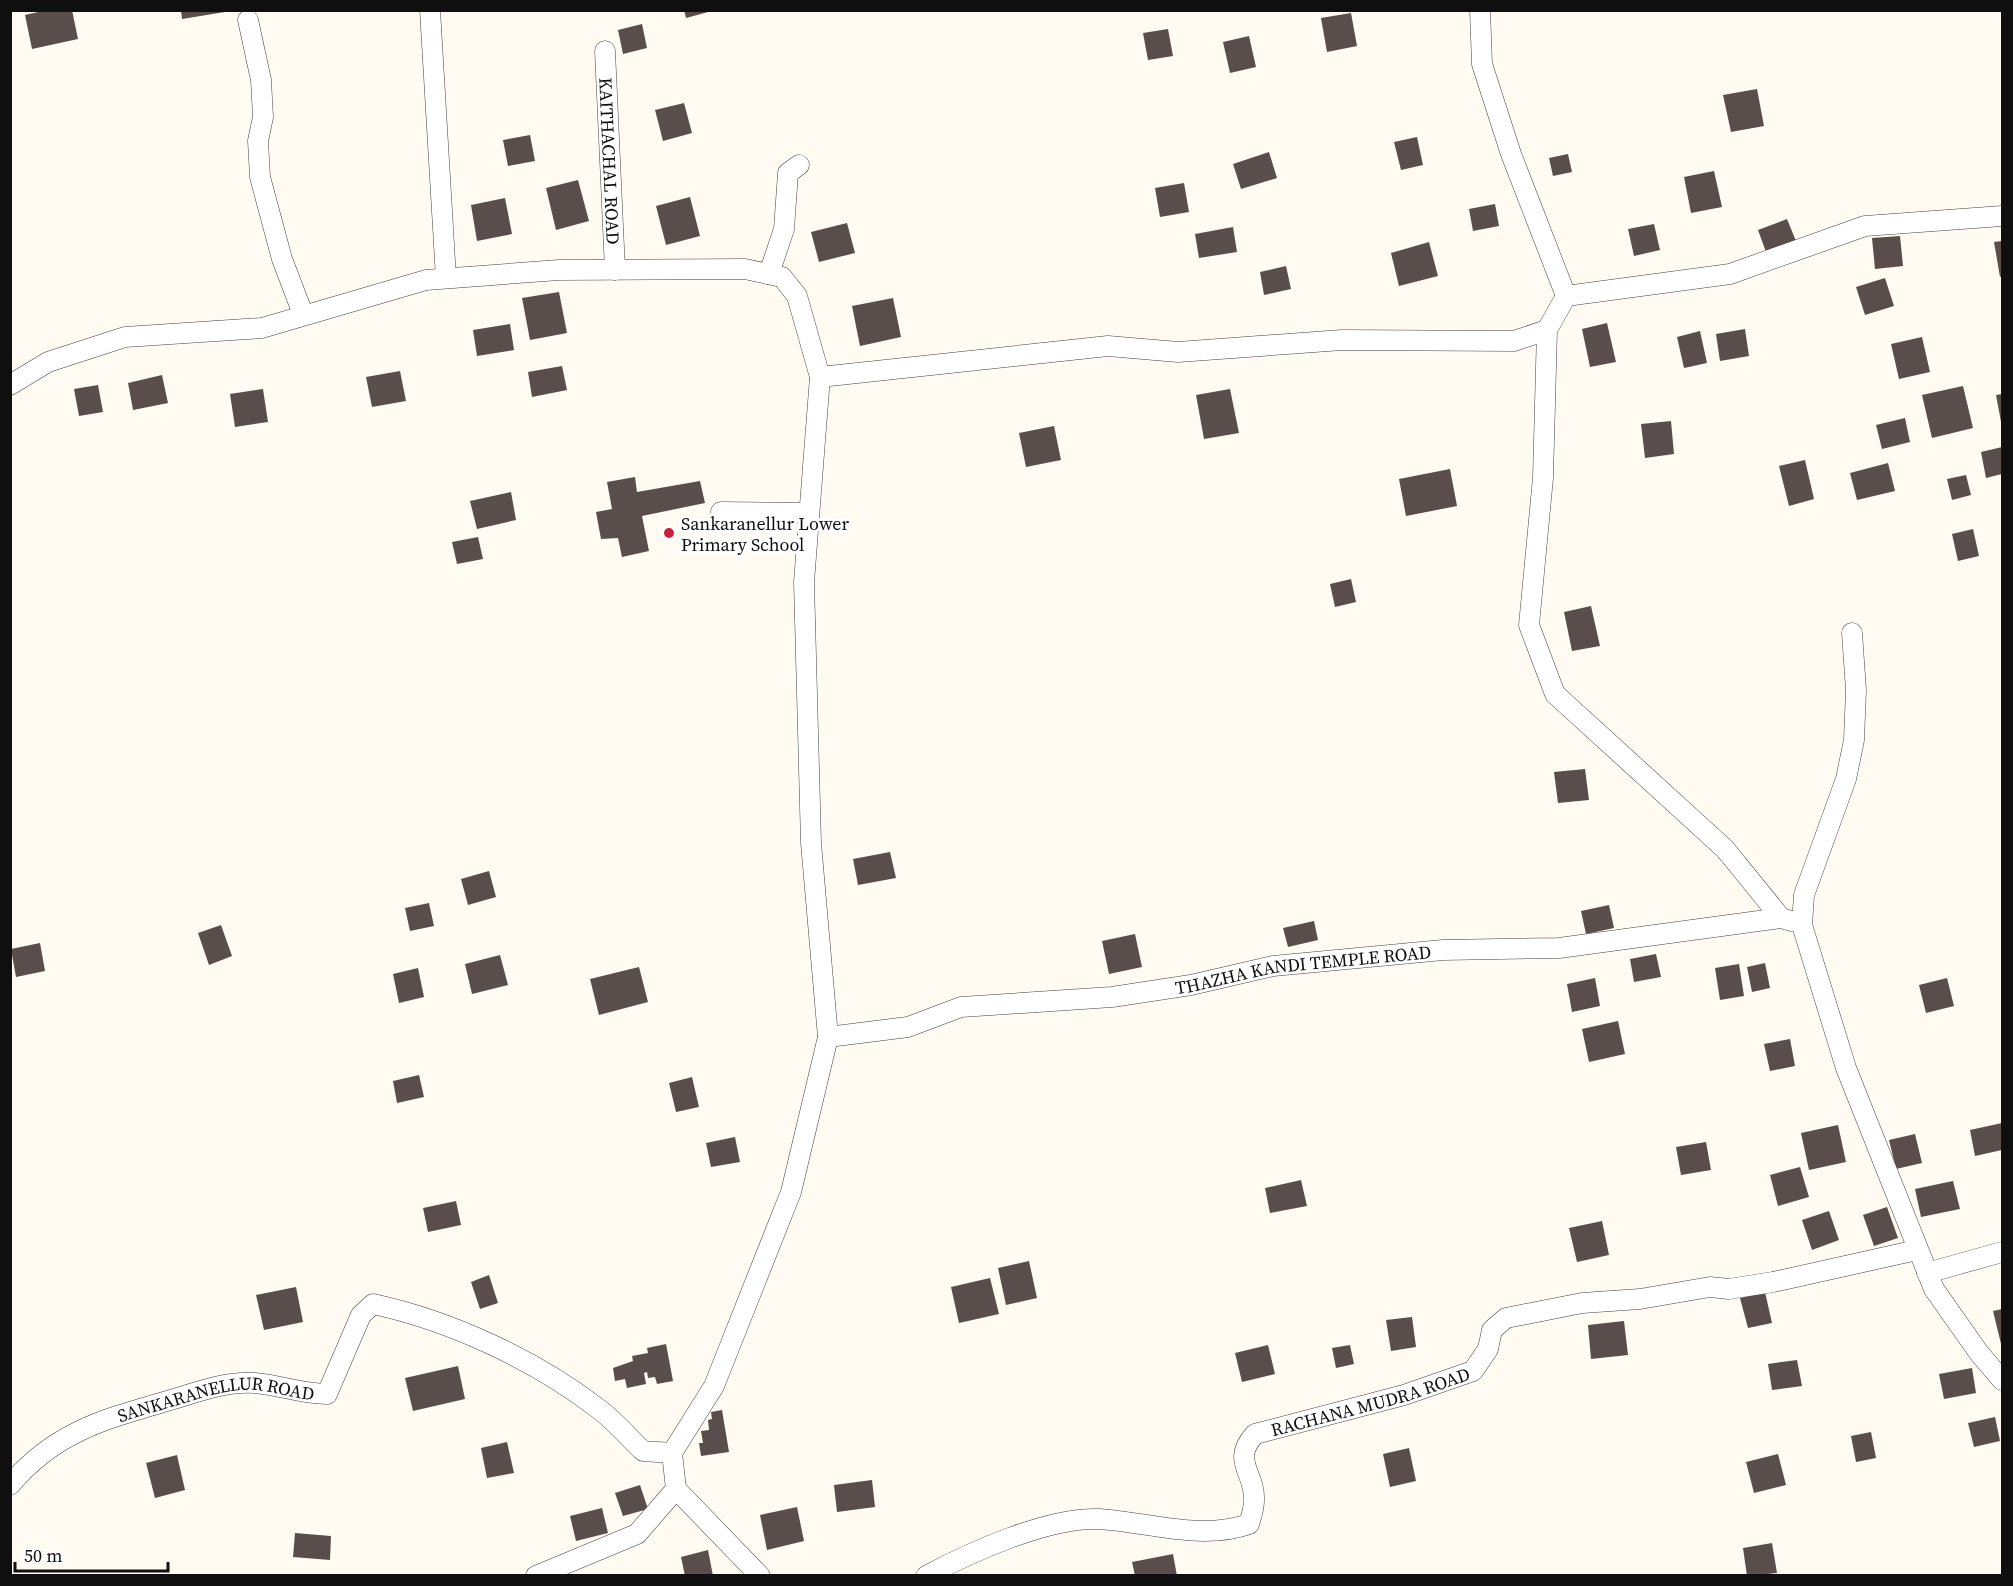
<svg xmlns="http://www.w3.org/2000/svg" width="2013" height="1586" font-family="'Source Serif 4',serif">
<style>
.building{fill:#594e4b}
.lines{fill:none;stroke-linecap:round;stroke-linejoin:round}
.street-casing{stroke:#424242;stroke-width:21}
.street{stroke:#fff;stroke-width:20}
.poi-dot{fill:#c81f3f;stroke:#fff;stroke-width:2}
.labels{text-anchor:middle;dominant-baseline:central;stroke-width:6;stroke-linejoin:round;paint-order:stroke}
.street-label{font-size:18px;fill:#0f0f0f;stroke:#fff}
.poi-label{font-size:18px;fill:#0f0f0f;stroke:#fff;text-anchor:start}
</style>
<rect width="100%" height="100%" fill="#fffbf2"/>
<path class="building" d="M47,10H72L78,39L32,49L25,15Z
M181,10H225V12L182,19Z
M684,10H712V11L686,18Z
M1351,13L1357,46L1327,52L1321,18Z
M642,24L647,48L623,54L618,30Z
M1168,29L1173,56L1148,60L1143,33Z
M1249,36L1256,67L1230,73L1223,42Z
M1757,89L1764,126L1731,132L1723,95Z
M684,103L692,133L663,141L655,110Z
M530,135L535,161L508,166L503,140Z
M1417,137L1423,165L1401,170L1394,142Z
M1269,152L1277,178L1241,189L1233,164Z
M1568,154L1572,172L1553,176L1549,158Z
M1714,171L1722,207L1691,213L1684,177Z
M578,180L589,221L556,230L546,188Z
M1184,183L1189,212L1160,217L1155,188Z
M690,197L700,236L666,245L656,206Z
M505,198L512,234L477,241L471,205Z
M1495,204L1499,226L1473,231L1469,209Z
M1787,219L1796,241L1766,252L1758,230Z
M847,223L855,253L819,262L811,232Z
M1654,224L1660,250L1634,256L1628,229Z
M1233,227L1237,252L1199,258L1195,234Z
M1900,236L1903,266L1875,269L1872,238Z
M2002,241V276L2000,277L1994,242Z
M1429,242L1438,276L1399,286L1391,253Z
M1286,266L1291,289L1264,295L1260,272Z
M1885,278L1894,306L1865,315L1856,287Z
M559,292L567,333L530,340L522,298Z
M893,298L901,337L860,346L852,306Z
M1607,323L1616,362L1590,367L1582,329Z
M510,324L514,350L477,356L473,330Z
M1745,329L1749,356L1720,361L1716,334Z
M1700,331L1707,363L1684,368L1677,337Z
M1922,337L1930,372L1899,379L1891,344Z
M562,366L567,390L532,397L528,372Z
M400,371L406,401L372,407L366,377Z
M162,375L168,403L133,410L128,383Z
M98,385L103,412L79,416L74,389Z
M1963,386L1973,428L1932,438L1922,395Z
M263,389L268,422L235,427L230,394Z
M1230,389L1239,433L1204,439L1196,395Z
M2002,394V422H2001L1996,395Z
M1905,418L1910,442L1882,449L1876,425Z
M1671,421L1674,454L1645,458L1641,424Z
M1054,426L1061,460L1026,467L1019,433Z
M2002,447V474L1986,478L1981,452Z
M1805,460L1814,499L1789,506L1779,466Z
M1888,463L1895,491L1857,500L1850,473Z
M1450,469L1457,506L1406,516L1399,479Z
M1966,475L1971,495L1952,500L1947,479Z
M635,477L637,492L700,481L705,503L642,516L649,551L622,557L618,538L601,539L596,512L612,509L607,482Z
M511,492L516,520L477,529L470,501Z
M1973,529L1979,556L1958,561L1952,534Z
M478,537L483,559L457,564L452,542Z
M1351,579L1356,602L1335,607L1330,584Z
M1591,606L1600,646L1572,651L1564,612Z
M1585,769L1589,800L1558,803L1554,772Z
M890,852L896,878L858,885L853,859Z
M489,871L496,897L468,905L461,879Z
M429,903L434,926L410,931L405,908Z
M1609,905L1614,928L1586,934L1581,911Z
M1314,921L1318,940L1288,947L1283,928Z
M221,925L232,956L209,965L198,933Z
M1135,934L1142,967L1109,974L1102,941Z
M40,943L45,971L16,977L11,949Z
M1656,954L1661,977L1634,982L1630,959Z
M500,955L508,985L472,994L465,964Z
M1765,963L1770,988L1752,992L1747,967Z
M1739,964L1744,996L1720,1000L1715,968Z
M639,967L648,1002L599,1015L590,979Z
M418,968L424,997L399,1003L393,974Z
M1595,978L1600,1006L1572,1012L1567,984Z
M1947,978L1954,1006L1926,1013L1919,985Z
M1618,1021L1625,1054L1589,1062L1582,1029Z
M1790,1039L1795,1066L1770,1071L1764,1044Z
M419,1075L424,1097L397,1103L393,1081Z
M692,1077L699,1107L676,1112L669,1083Z
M2002,1123V1150L1975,1156L1970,1130Z
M1838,1125L1846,1162L1809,1170L1801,1133Z
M1915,1134L1922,1163L1896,1169L1889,1140Z
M735,1137L740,1162L711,1167L706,1143Z
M1706,1142L1711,1170L1681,1175L1676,1147Z
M1800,1167L1809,1197L1778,1206L1770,1175Z
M1301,1180L1307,1206L1270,1213L1265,1188Z
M1953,1181L1960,1209L1921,1217L1915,1189Z
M456,1201L461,1225L428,1232L423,1208Z
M1887,1207L1898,1238L1874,1246L1863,1215Z
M1829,1211L1839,1240L1812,1250L1802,1220Z
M1602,1221L1609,1255L1577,1262L1569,1228Z
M1029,1261L1037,1298L1006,1305L998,1268Z
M489,1275L498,1303L480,1309L471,1282Z
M990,1278L999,1314L959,1323L951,1287Z
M296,1287L303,1322L264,1330L256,1295Z
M1765,1292L1772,1323L1748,1328L1740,1298Z
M2002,1309V1348L1993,1311Z
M1412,1317L1416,1347L1391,1351L1386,1320Z
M1624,1321L1628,1355L1591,1359L1588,1325Z
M666,1344L673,1381L657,1384L655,1377L648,1378L647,1372L644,1373L646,1384L627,1388L625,1379L615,1381L613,1368L633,1361L632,1356L648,1353L647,1348Z
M1268,1345L1275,1374L1242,1382L1235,1353Z
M1350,1345L1354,1364L1336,1368L1332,1348Z
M1797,1360L1802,1386L1772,1390L1768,1364Z
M458,1366L465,1399L413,1411L405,1378Z
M1972,1368L1976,1393L1944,1399L1939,1374Z
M722,1410L729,1452L701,1456L699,1443H703L701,1431L709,1430L708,1420L712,1419L711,1412Z
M1995,1417L2000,1441L1974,1447L1968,1423Z
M1871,1432L1876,1458L1856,1462L1851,1436Z
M507,1442L514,1473L487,1478L481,1448Z
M1409,1448L1416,1481L1390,1487L1383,1454Z
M1778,1454L1786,1485L1754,1493L1746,1462Z
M177,1455L185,1490L155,1498L146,1463Z
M872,1480L875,1507L837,1512L834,1485Z
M640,1485L648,1509L623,1516L615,1493Z
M797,1507L804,1541L767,1550L760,1515Z
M602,1508L608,1533L576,1541L570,1516Z
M295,1533L331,1536L330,1560L293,1557Z
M1772,1543L1777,1573L1747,1576L1743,1548Z
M708,1550L713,1576H685L681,1557Z
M1173,1554L1177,1576H1135L1132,1562Z"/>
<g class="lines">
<g class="street-casing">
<g id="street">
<path d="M430,10L446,278"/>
<path d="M1480,10L1482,64L1511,154L1566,296L1730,274L1865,226L2002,216"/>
<path d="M248,20L261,80L263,117L258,141L260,177L282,259L303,314"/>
<path id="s1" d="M605,51L615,270"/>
<path d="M769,274L784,229L788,173L799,165"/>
<path d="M1547,330L1543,478L1529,625L1555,694L1725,849L1781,918L1791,921"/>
<path d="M10,385L48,362L125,337L262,328L426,280L559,270L745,269L782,277L797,296L820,377"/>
<path d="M721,512L809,513"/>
<path d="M1852,633L1856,690L1854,740L1846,779L1804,895L1802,925L1846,1068L1934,1289L1979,1353L2002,1380"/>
<path id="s2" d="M828,1037L908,1027L961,1007L1112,997L1191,985L1273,966L1443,950L1559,948L1781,918"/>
<path d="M1927,1273L2002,1252"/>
<path id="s3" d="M10,1485C56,1430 109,1418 174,1399C200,1391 228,1381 255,1383C280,1385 301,1394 327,1394L361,1315L373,1304C452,1321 537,1361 600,1410C616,1422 629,1438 643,1451L672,1453"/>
<path d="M676,1489L760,1576"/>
<path d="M536,1576L637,1534L676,1489L672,1453L714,1386L791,1192L828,1037L811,843L804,582L820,377L1108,346L1178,352L1342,340L1514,341L1547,330L1566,296"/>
<path id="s4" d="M926,1576C971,1552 1048,1517 1099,1519C1148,1522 1201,1541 1249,1524C1251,1517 1254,1509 1254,1501C1256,1473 1230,1461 1255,1434L1404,1395L1473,1371L1488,1349L1492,1330L1506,1318L1582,1303L1640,1299L1710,1287L1729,1289L1773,1282L1917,1250"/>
</g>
</g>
<use href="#street" class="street"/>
</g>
<circle class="poi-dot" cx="669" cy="533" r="6"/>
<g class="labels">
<g class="street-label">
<text stroke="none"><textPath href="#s1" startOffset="110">KAITHACHAL ROAD</textPath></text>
<text stroke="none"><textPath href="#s2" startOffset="482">THAZHA KANDI TEMPLE ROAD</textPath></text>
<text stroke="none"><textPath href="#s4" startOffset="550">RACHANA MUDRA ROAD</textPath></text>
<text stroke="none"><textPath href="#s3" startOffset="231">SANKARANELLUR ROAD</textPath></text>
</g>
<g class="poi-label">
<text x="681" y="523">Sankaranellur Lower<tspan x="681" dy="21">Primary School</tspan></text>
</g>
</g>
<rect width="2013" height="1586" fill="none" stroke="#0f0f0f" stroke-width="24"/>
<path d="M15 1562v9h153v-9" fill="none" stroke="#0f0f0f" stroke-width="3"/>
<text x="24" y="1562" font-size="18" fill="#0f0f0f" stroke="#ffffff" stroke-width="4.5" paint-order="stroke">50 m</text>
</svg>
